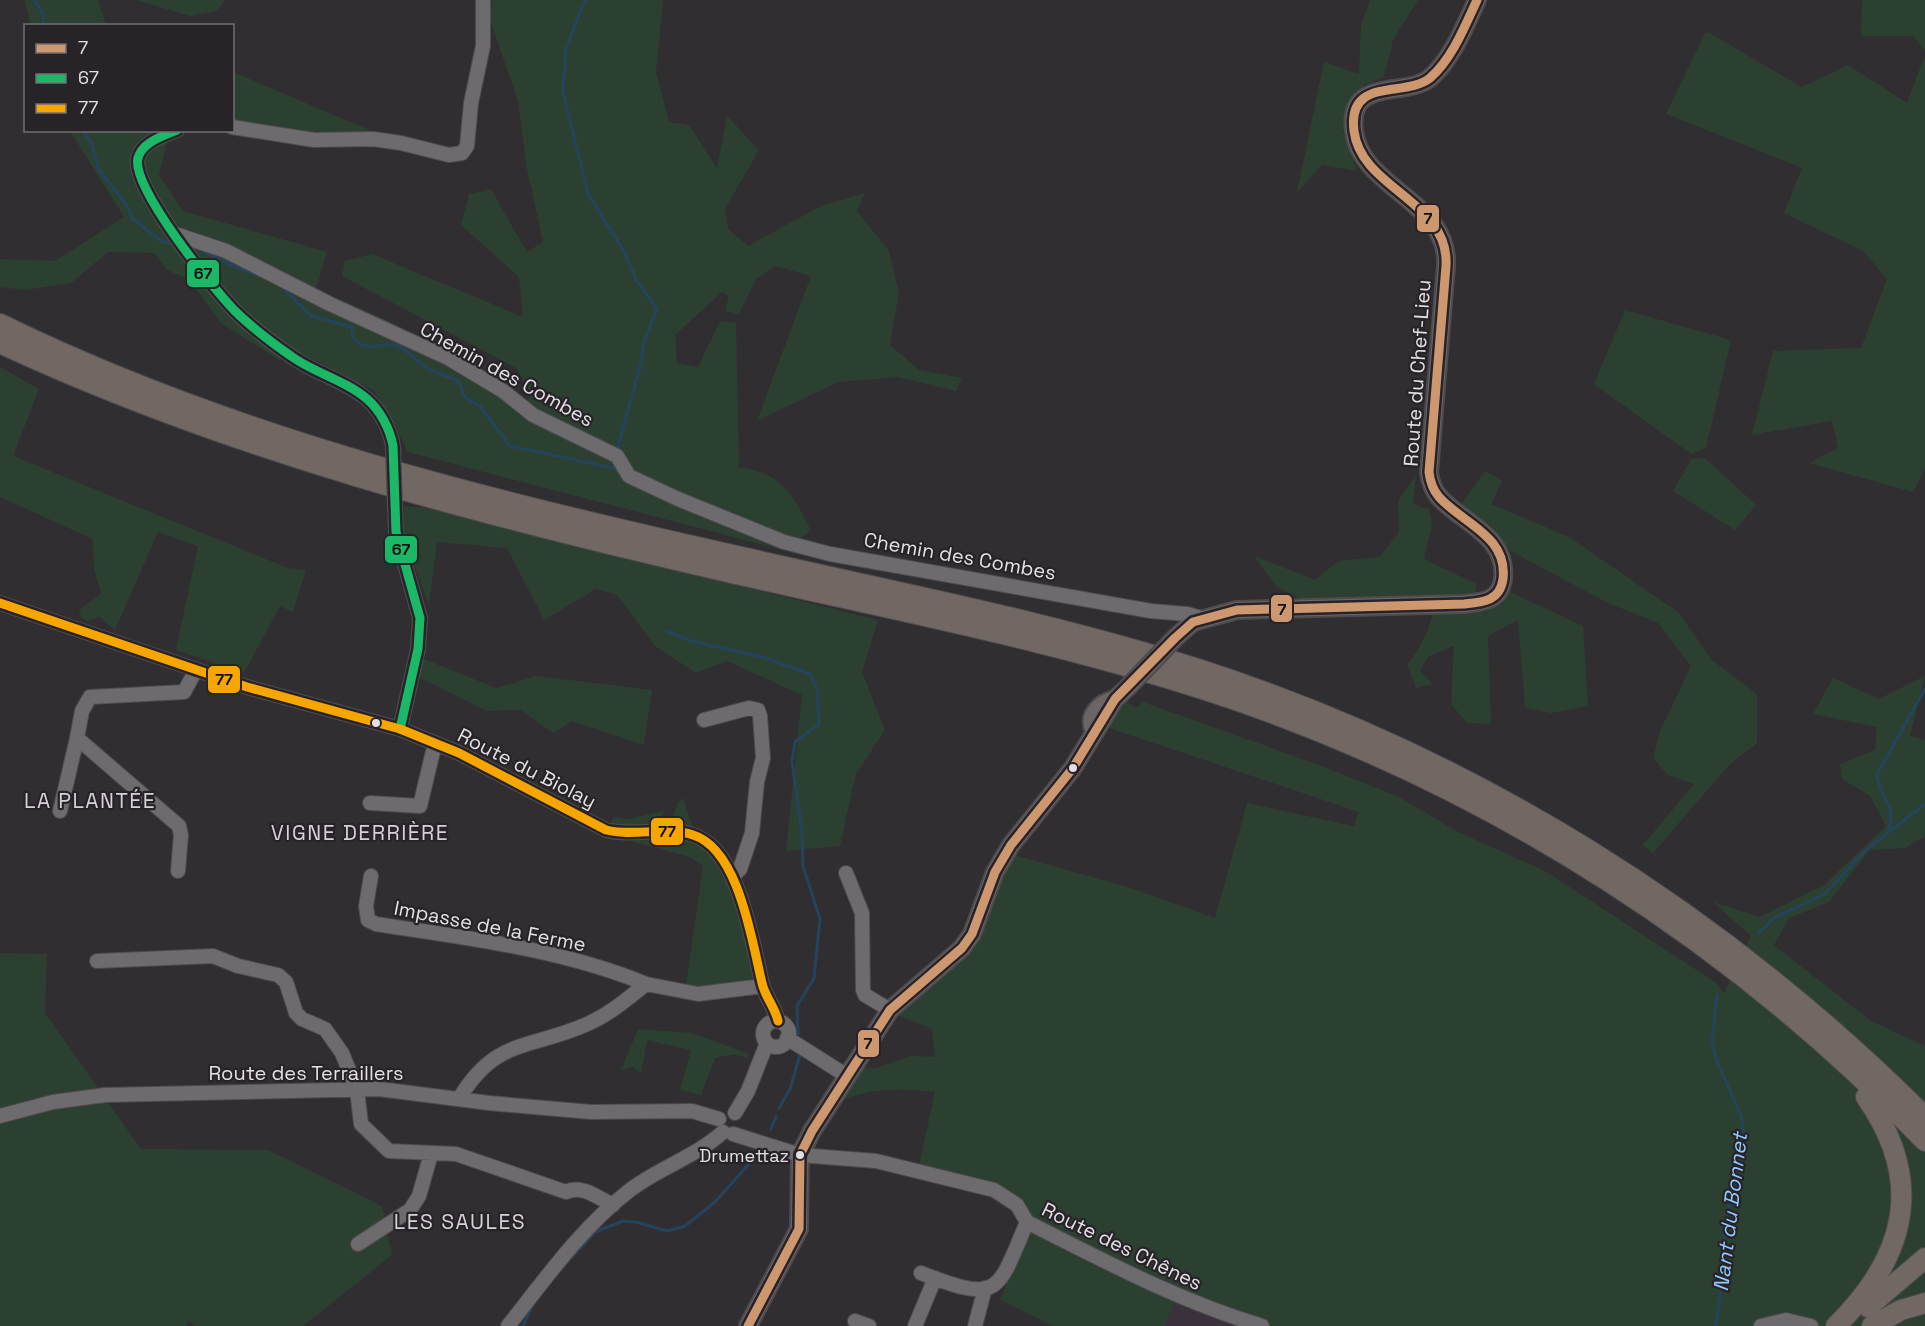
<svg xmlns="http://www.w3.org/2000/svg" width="1925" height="1326" font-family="'Space Grotesk',sans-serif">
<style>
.built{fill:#3a313c}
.green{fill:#2c4031}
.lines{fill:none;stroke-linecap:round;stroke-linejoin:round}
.stream{stroke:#24445d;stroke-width:3}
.minor-casing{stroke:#4e4b4e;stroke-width:16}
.major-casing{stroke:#4e4b4e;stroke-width:20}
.highway-casing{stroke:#4e4b4e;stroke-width:22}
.minor{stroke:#6d6b6e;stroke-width:14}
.major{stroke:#6c6565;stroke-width:16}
.highway{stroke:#716763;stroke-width:20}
.minor-bridge-casing{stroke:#4e4b4e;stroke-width:16;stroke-linecap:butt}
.major-bridge-casing{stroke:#4e4b4e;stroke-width:20;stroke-linecap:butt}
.minor-bridge{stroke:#6d6b6e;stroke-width:14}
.major-bridge{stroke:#6c6565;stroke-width:16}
.bus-1-casing{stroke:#282329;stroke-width:14}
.bus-2-casing{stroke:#282329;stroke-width:14}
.bus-3-casing{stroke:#282329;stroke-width:14}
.bus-1{stroke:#cd976f;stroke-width:9}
.bus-2{stroke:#1ab867;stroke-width:9}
.bus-3{stroke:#f7a600;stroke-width:9}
.bus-dot{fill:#e3dfe4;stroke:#282329;stroke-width:2}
.labels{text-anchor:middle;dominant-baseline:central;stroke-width:4.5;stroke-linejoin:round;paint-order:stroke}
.bus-label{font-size:18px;fill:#e3dfe4;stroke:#282329;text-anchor:end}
.street-label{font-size:20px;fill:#e3dfe4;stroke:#282329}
.neighbourhood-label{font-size:21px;letter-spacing:1.5px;fill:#d7d0d8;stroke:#282329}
.water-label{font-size:21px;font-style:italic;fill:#8ecafa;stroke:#282329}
.line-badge{stroke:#282329;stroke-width:2}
.pale-badge-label{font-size:16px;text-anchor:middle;font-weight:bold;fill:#111}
</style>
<rect width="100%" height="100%" fill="#312e32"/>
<path class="built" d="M1174,1304L1245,1326H1165Z"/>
<path class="green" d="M25,0H98L106,25H30Z
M136,0H225L217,11L190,16Z
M492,0H663L656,72L669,122L689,125L717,168L727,116L759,150L725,209L728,229L748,246L821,206L865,193L857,211L889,251L899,293L890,345L919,370L962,378L956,391L897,377L838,382L757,421L811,276L775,266L756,279L739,314L725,311L729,296L722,292L675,335L677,363L698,367L720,321L736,323L739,467C782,473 793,494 811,531L783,550L408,452L393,420L373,390L292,348L279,360L221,323L189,279L167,270L154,253L108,252L71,283L25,290L0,287V259L55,261L124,217L70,131H183L167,142L159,175L183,211L327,252L316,289L382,318L510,386L525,403L532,394L516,368L342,276L345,261L372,254L523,317L519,277L461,225L469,194L491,189L527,252L543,242L527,169L518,101L489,17Z
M1370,0H1418L1393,40L1384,77L1364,85L1343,131L1357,171L1322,165L1297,192L1324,62L1359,74L1361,25Z
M1862,0H1925V51L1913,36H1861Z
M1706,31L1802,87L1848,65L1907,103L1925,55V469L1913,492L1809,463L1838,448L1832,421L1752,435L1773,351L1861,348L1887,279L1863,251L1784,213L1802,168L1666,114Z
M233,72L376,133H318L233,121Z
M1625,310L1731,340L1706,448L1691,454L1594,384Z
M0,367L39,389L13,456L288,568L306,570L293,612L280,606L244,673L176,650L198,546L158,532L115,630L100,617L87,621L81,617L79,610L101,594L94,569L93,539L0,497Z
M1692,458L1706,459L1756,505L1735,530L1673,491Z
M1485,471L1502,481L1491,504L1569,537L1678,612L1712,660L1757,694V743L1729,765L1653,853L1643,845L1694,784L1668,775L1653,758L1661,729L1691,666L1658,623L1608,603L1505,548L1495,530L1461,504Z
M1416,475L1413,504L1429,509L1432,524L1424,559L1476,584L1475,596L1506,590L1583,626L1588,706L1551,713L1525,708L1518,620L1488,636L1491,724L1467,723L1451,704L1454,646L1429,656L1420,670L1432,684L1416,688L1407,665C1424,643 1433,624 1435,595L1302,600L1276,586L1254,556L1315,580L1338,561L1380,557L1399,532L1398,501Z
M404,507H422L878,620L862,672L885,730L856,774L840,846L786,851L802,695L727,661L696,673L655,646L617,595L596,589L544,620L507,548L437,542L429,606L404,535Z
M424,659L496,688L536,676L652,690L644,745L572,721L553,733L521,710L486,711L419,677Z
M1925,676L1910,736L1925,740V836L1905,848L1869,850L1829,902L1789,918L1774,945L1871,1021L1925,1046V1326H1245L1174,1304L1165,1326H1053L1000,1300L1033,1219L1010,1192L919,1166L935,1092C903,1088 866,1087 837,1103L858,1068H876L911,1056L935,1057L932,1029L897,1015L974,942L1014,855L1131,888L1215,918L1247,803L1354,826L1359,812L1112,729L1108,725L1127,701L1136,708L1143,702L1322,766L1397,796L1458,832L1545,871L1715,982L1724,993L1751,936L1713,902L1760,917L1824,885L1886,826L1870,796L1842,779L1840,764L1875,750L1877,727L1813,714L1833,678L1879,699Z
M683,798L693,828L670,824L678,802Z
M664,811L658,826H610L613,817L628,819Z
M634,836C653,836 680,832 697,842C736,864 749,942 753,983L719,988L686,985L703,866L690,857L634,842Z
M0,953L47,954L45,1013L141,1149L268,1150L382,1206L392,1255L303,1326H195L189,1321L186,1326H0Z
M638,1029L692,1033L749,1054L747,1058L734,1054L715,1058L701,1095L680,1090L691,1050L647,1040L641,1074L633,1067L621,1070Z"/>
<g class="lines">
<path class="stream" d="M34,0L44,15L43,26
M585,0L566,48L563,92L588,194L622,248L637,281L657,309L644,341L641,364L617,449
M82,130L91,142L99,170L126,204L133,219L161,241L174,244
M193,247C213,255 243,273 262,276
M281,286L311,316L352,327L353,337L360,344L371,347L390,344L401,347L428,369L459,381L464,397L480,406L510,446L613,468L621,473
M666,631L691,641L762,657L810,674L817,689L819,724L795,742L792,762L802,832L803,866L820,919L814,978L797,1006L798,1034
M1889,832L1925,804
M1759,933L1774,918L1825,894L1861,855L1888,832C1898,803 1879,798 1877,774L1925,689
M779,1108L790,1089L800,1055
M771,1129L776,1117
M561,1269L595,1232L623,1221L636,1222L667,1231L685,1226L715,1202L758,1154
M523,1326L534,1302
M1716,1326L1726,1248L1724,1231L1744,1134L1741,1116L1716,1059L1712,1042L1717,995"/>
<g class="minor-casing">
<path id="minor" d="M232,127L314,140L373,139L401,143L449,155L462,153L467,146L471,103L483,46V0
M177,130C163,136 142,142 138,158C130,186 213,288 234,310C251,327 271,342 291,356C314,373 345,380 367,399C380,410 390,429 393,446
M175,234L226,251L330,304L448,358L503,391L533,415L617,456L629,476L678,499L784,542L830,554L1151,611L1187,614L1204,619
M395,507L396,532L420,618L418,649L400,729
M0,603L247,687L400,729L459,753L606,830C634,837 665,826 693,835C739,849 752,942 762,983C765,997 775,1007 778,1021
M704,720L749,708L758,710L760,716L763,758L757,782L752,833L740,869L734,875
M370,803L420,806L435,743
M60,811L77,738
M178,871L181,835L179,826L77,738L82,711L90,697L184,692L196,670
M846,873L862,913L863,990L865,995L890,1010
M371,876L366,906L368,920L376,924C466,938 561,949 646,984
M97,961L213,956L238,966L278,975L286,982L296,1013L302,1019L325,1029L342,1053L357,1090L361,1124L389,1151L456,1154L566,1192C582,1184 598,1198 613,1205
M763 1034a13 13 0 1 1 26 0a13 13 0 1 1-26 0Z
M787,1038L847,1076
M459,1099C495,1038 530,1049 585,1025C609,1015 627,999 646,984L698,994L763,986
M735,1113L748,1091L767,1043
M0,1116L53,1102L105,1095L379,1089L489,1103L591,1112L692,1111L719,1119
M733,1134L800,1155L876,1161L994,1190L1017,1205L1027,1222C1104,1261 1179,1301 1262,1326
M358,1244L410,1210L419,1196L431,1154
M921,1273C1000,1304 997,1293 1027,1222
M855,1321L869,1326
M508,1326C546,1278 581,1228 630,1190C659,1168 695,1157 723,1132
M915,1326L935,1278
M975,1326L985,1288
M1761,1326L1786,1320L1811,1326"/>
</g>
<g class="major-casing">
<path id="major" d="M1175,638L1193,622L1237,610L1464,604C1483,602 1500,601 1503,579C1508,536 1462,523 1439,497C1433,490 1430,481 1429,472L1446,266C1450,201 1361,189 1354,131C1347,76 1405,98 1430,78C1452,59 1465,26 1477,0
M1094,731C1086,716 1100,702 1115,699
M748,1326L799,1229L800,1155L812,1131L890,1010L962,948L972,934L995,872L1011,845L1073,768L1115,699L1128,687"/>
</g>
<g class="highway-casing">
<path id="highway" d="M0,324C241,442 508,505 768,563C913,596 1059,624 1201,670C1475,759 1721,913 1925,1117
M0,343C232,451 480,515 728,572C897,611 1068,643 1233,699C1494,789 1734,942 1925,1141
M1868,1307L1925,1258
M1836,1326C1907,1256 1925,1181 1866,1097
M1872,1326L1901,1310L1925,1303"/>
</g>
<use href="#minor" class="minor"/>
<use href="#major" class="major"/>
<use href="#highway" class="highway"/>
<g class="minor-bridge-casing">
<path id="minor-bridge" d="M393,446L395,507"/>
</g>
<g class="major-bridge-casing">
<path id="major-bridge" d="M1128,687L1175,638"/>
</g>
<use href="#minor-bridge" class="minor-bridge"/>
<use href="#major-bridge" class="major-bridge"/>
<g class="bus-1-casing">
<path id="bus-1" d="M748,1326L799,1229L800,1155L812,1131L890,1010L962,948L972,934L995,872L1011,845L1073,768L1115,699L1175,638L1193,622L1237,610L1464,604C1483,602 1500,601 1503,579C1508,536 1462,523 1439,497C1433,490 1430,481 1429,472L1446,266C1450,201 1361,189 1354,131C1347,76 1405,98 1430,78C1452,59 1465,26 1477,0"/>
</g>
<g class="bus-2-casing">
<path id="bus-2" d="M177,130C163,136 142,142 138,158C130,186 213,288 234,310C251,327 271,342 291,356C314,373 345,380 367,399C380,410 390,429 393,446L396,532L420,618L418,649L400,729"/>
</g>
<g class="bus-3-casing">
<path id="bus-3" d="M0,603L247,687L400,729L459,753L606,830C634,837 665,826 693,835C739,849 752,942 762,983C765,997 775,1007 778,1021"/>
</g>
<use href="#bus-1" class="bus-1"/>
<use href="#bus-2" class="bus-2"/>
<use href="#bus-3" class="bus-3"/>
</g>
<g class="bus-dot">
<circle cx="376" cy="723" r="5"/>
<circle cx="1073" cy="768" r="5"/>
<circle cx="800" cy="1155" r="5"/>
</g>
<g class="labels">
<g class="bus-label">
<text x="789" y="1155">Drumettaz</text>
</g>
<g class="street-label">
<text transform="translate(1417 373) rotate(-86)">Route du Chef-Lieu</text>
<text transform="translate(507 374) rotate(29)">Chemin des Combes</text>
<text transform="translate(960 556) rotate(10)">Chemin des Combes</text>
<text transform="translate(527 768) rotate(27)">Route du Biolay</text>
<text transform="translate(490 926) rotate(11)">Impasse de la Ferme</text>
<text x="306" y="1073">Route des Terraillers</text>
<text transform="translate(1122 1246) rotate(26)">Route des Chênes</text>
</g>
<g class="neighbourhood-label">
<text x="90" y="800">LA PLANTÉE</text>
<text x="360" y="832">VIGNE DERRIÈRE</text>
<text x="460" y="1221">LES SAULES</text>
</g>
<g class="water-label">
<text transform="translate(1730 1212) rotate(-83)">Nant du Bonnet</text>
</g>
</g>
<g class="line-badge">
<rect x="1416" y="204" width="24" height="29" rx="6" fill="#cd976f"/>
<rect x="186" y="259" width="34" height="29" rx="6" fill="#1ab867"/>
<rect x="384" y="535" width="34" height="29" rx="6" fill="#1ab867"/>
<rect x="1270" y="594" width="23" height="29" rx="6" fill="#cd976f"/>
<rect x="207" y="665" width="34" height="29" rx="6" fill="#f7a600"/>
<rect x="650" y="817" width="34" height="29" rx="6" fill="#f7a600"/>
<rect x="857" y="1029" width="23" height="29" rx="6" fill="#cd976f"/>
</g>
<g class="pale-badge-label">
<text x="1428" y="224">7</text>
<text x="203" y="279">67</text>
<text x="401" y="555">67</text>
<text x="1282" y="615">7</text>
<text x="224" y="685">77</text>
<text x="667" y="837">77</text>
<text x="868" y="1049">7</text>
</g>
<rect x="24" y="24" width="210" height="108" fill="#282329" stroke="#736e74" stroke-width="1.5"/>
<rect x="36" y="44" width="30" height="9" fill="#cd976f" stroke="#736e74" stroke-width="1.5"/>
<text x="78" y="54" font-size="18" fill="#e3dfe4">7</text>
<rect x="36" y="74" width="30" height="9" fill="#1ab867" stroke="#736e74" stroke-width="1.5"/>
<text x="78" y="84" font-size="18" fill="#e3dfe4">67</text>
<rect x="36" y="104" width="30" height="9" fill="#f7a600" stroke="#736e74" stroke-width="1.5"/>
<text x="78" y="114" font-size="18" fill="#e3dfe4">77</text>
</svg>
